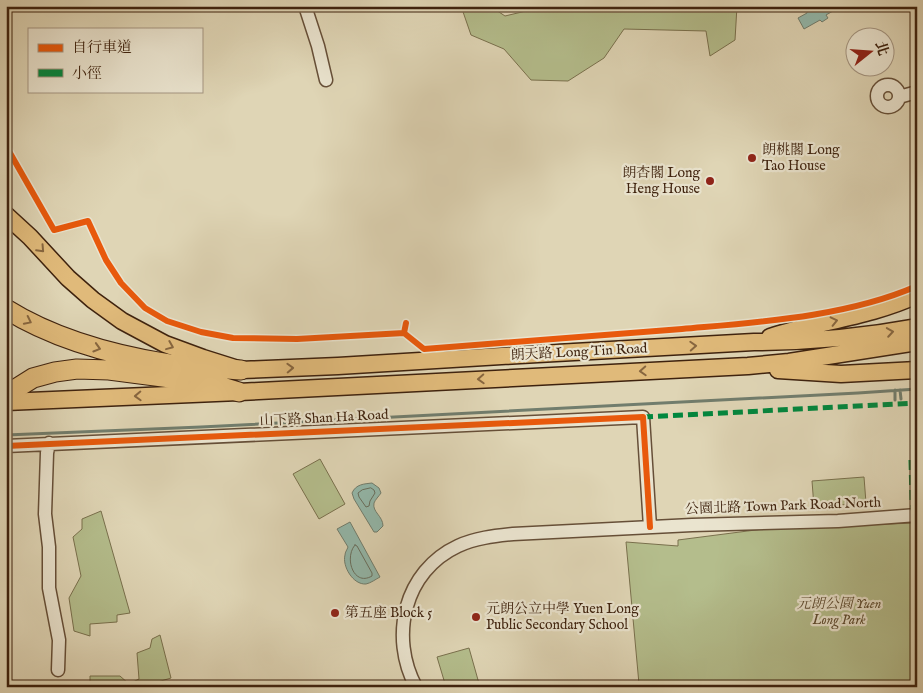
<svg xmlns="http://www.w3.org/2000/svg" width="923" height="693" font-family="'IM FELL English','Noto Serif TC',serif">
<style>
.green{fill:#b4bd8c;stroke:#79704d}
.water{fill:#93b9ac;stroke:#717d6d}
.lines{fill:none;stroke-linecap:round;stroke-linejoin:round}
.shore{stroke:#686e5d;stroke-width:1}
.stream{stroke:#717d6d;stroke-width:3}
.minor-casing{stroke:#664f38;stroke-width:15}
.major-casing{stroke:#3e220e;stroke-width:19}
.highway-casing{stroke:#3e220e;stroke-width:21}
.minor{stroke:#eae4cf;stroke-width:12}
.major{stroke:#e0ba7a;stroke-width:16}
.highway{stroke:#e0ba7a;stroke-width:19}
.quiet{stroke:#00873e;stroke-width:5;stroke-dasharray:10 5;stroke-linecap:butt}
.cycleway-casing{stroke:#eae4cf;stroke-width:9}
.cycleway{stroke:#e8590c;stroke-width:6}
.oneway{stroke:#87663f}
.poi-dot{fill:#8f2418;stroke:#eae4cf;stroke-width:2}
.labels{text-anchor:middle;dominant-baseline:central;stroke-width:4.5;stroke-linejoin:round;paint-order:stroke}
.poi-label{font-size:14px;fill:#3e220e;stroke:#eae4cf;text-anchor:start}
.street-label{font-size:14px;fill:#3e220e;stroke:#eae4cf}
.park-label{font-size:14px;font-style:italic;fill:#5c492e;stroke:#eae4cf}
</style>
<rect width="100%" height="100%" fill="#dfd5b5"/>
<filter id="stains"><feTurbulence type="fractalNoise" baseFrequency=".004" numOctaves="4"/><feColorMatrix values="0 0 0 0 .2 0 0 0 0 .09 0 0 0 0 .02 0 0 0 .5 -.17"/></filter>
<radialGradient id="worn" r=".72"><stop offset=".6" stop-color="#630" stop-opacity="0"/><stop offset="1" stop-color="#630" stop-opacity=".3"/></radialGradient>
<path class="green" d="M461,6H490L505,16L547,6H737L735,40L710,56L706,31L624,29L604,58L568,81L531,80L504,49L471,35Z
M320,459L345,504L319,519L293,474Z
M864,477L866,503L814,507L812,481Z
M101,511L130,613L117,615V622L90,624V636L74,631L69,598L81,576L73,537L82,529V519Z
M917,523V526L913,531L917,532V687H631L639,684L626,542L678,546V540L771,528Z
M160,635L171,678L141,687H90V676H120L129,684L139,679L137,653L150,648L152,639Z
M469,648L480,687H446L437,657Z"/>
<path class="water" d="M811,6H818L819,8L823,6H830L833,11L826,15L828,18L822,22L820,20L804,29L798,18L807,13V11L811,9Z
M372,483L379,488L381,493C379,496 375,500 374,503C372,512 383,516 383,526L377,532H374L354,499L352,493C356,484 364,484 372,483Z
M350,522L380,577C376,579 371,583 366,584C353,585 342,566 345,555C345,552 347,550 348,547L337,529Z"/>
<g class="lines">
<path class="shore" d="M371,488L374,490L375,493L370,501L369,506L366,507L359,497L358,493L362,490Z
M355,545L357,546L372,573V576C353,587 344,557 355,545Z"/>
<path class="stream" d="M895,390V400
M900,390L901,399
M6,435L201,427L858,393L917,389"/>
<g class="minor-casing">
<path id="minor" d="M305,6L318,46L326,80
M877 96a11 11 0 1 1 22 0a11 11 0 1 1-22 0Z
M899,97L917,92
M49,443L47,453L45,514L49,547V588L59,640L58,670
M6,446L643,417L650,527
M416,687C389,637 404,571 458,546C475,538 494,536 513,534L692,525L838,521L917,515"/>
</g>
<g class="major-casing">
<path id="major" d="M6,215L30,237L68,278L93,300L122,321L165,344L203,358L241,370L338,366L520,355L754,342C808,342 863,337 917,327
M770,337C819,321 870,317 917,295
M778,370L841,374L917,370
M6,402L239,392L748,366L789,362L917,342"/>
</g>
<g class="highway-casing">
<path id="highway" d="M6,309C54,339 113,355 169,364C193,367 217,368 241,370
M6,395L33,378L55,372L77,369L109,370L209,383L239,392"/>
</g>
<use href="#minor" class="minor"/>
<use href="#major" class="major"/>
<use href="#highway" class="highway"/>
<path class="quiet" d="M643,417L917,403
M911,460L912,500L914,515"/>
<g class="cycleway-casing">
<path id="cycleway" d="M6,146L54,230L88,221L106,260L121,283L145,308L167,321L201,332L233,338L297,339L404,333L406,323
M404,333L424,349C510,343 596,336 682,329C759,322 846,317 917,286
M6,446L643,417L650,527"/>
</g>
<use href="#cycleway" class="cycleway"/>
</g>
<defs><path id="oneway-chevron" d="M-2-3.5L2.5 0L-2 3.5" fill="none" stroke-width="1.6" stroke-linecap="round" stroke-linejoin="round" transform="scale(1.25)"/></defs>
<g class="oneway">
<use href="#oneway-chevron" transform="translate(41 249) rotate(47)"/>
<use href="#oneway-chevron" transform="translate(28 321) rotate(26)"/>
<use href="#oneway-chevron" transform="translate(834 321) rotate(-13)"/>
<use href="#oneway-chevron" transform="translate(890 332) rotate(-9)"/>
<use href="#oneway-chevron" transform="translate(170 346) rotate(22)"/>
<use href="#oneway-chevron" transform="translate(693 346) rotate(-3)"/>
<use href="#oneway-chevron" transform="translate(97 348) rotate(17)"/>
<use href="#oneway-chevron" transform="translate(290 368) rotate(-2)"/>
<use href="#oneway-chevron" transform="translate(643 371) rotate(177)"/>
<use href="#oneway-chevron" transform="translate(481 379) rotate(177)"/>
<use href="#oneway-chevron" transform="translate(138 396) rotate(178)"/>
</g>
<g class="poi-dot">
<circle cx="752" cy="158" r="5"/>
<circle cx="710" cy="181" r="5"/>
<circle cx="335" cy="613" r="5"/>
<circle cx="476" cy="617" r="5"/>
</g>
<g class="labels">
<g class="poi-label">
<text x="762" y="150">朗桃閣 Long<tspan x="762" dy="16">Tao House</tspan></text>
<text x="700" y="173" text-anchor="end">朗杏閣 Long<tspan x="700" dy="16">Heng House</tspan></text>
<text x="486" y="609">元朗公立中學 Yuen Long<tspan x="486" dy="16">Public Secondary School</tspan></text>
<text x="345" y="613">第五座 Block 5</text>
</g>
<g class="street-label">
<text transform="translate(579 352) rotate(-3)">朗天路 Long Tin Road</text>
<text transform="translate(324 418) rotate(-3)">山下路 Shan Ha Road</text>
<text transform="translate(783 506) rotate(-2)">公園北路 Town Park Road North</text>
</g>
<g class="park-label">
<text x="839" y="604">元朗公園 Yuen<tspan x="839" dy="16">Long Park</tspan></text>
</g>
</g>
<rect width="923" height="693" fill="none" stroke="#dfd5b5" stroke-width="25"/>
<rect x="8" y="8" width="908" height="678" fill="none" stroke="#3e220e" stroke-width="2.5"/>
<rect x="12" y="12" width="898" height="668" fill="none" stroke="#3e220e"/>
<rect x="28" y="28" width="175" height="65" fill="#eae4cf" stroke="#a59682"/>
<rect x="38" y="44" width="25" height="8" fill="#e8590c" stroke="#a59682"/>
<text x="72" y="52" font-size="15" fill="#3e220e">自行車道</text>
<rect x="38" y="69" width="25" height="8" fill="#00873e" stroke="#a59682"/>
<text x="72" y="78" font-size="15" fill="#3e220e">小徑</text>
<g transform="translate(870 52) rotate(73)"><circle r="24" fill="#eae4cf" stroke="#a59682"/>
<path d="M0-4L9 19L0 12L-9 19Z" fill="#8f2418"/>
<text y="-8" font-size="14" font-weight="bold" text-anchor="middle" fill="#3e220e">北</text>
</g>
<rect width="100%" height="100%" filter="url(#stains)"/>
<rect width="100%" height="100%" fill="url(#worn)"/>
</svg>
